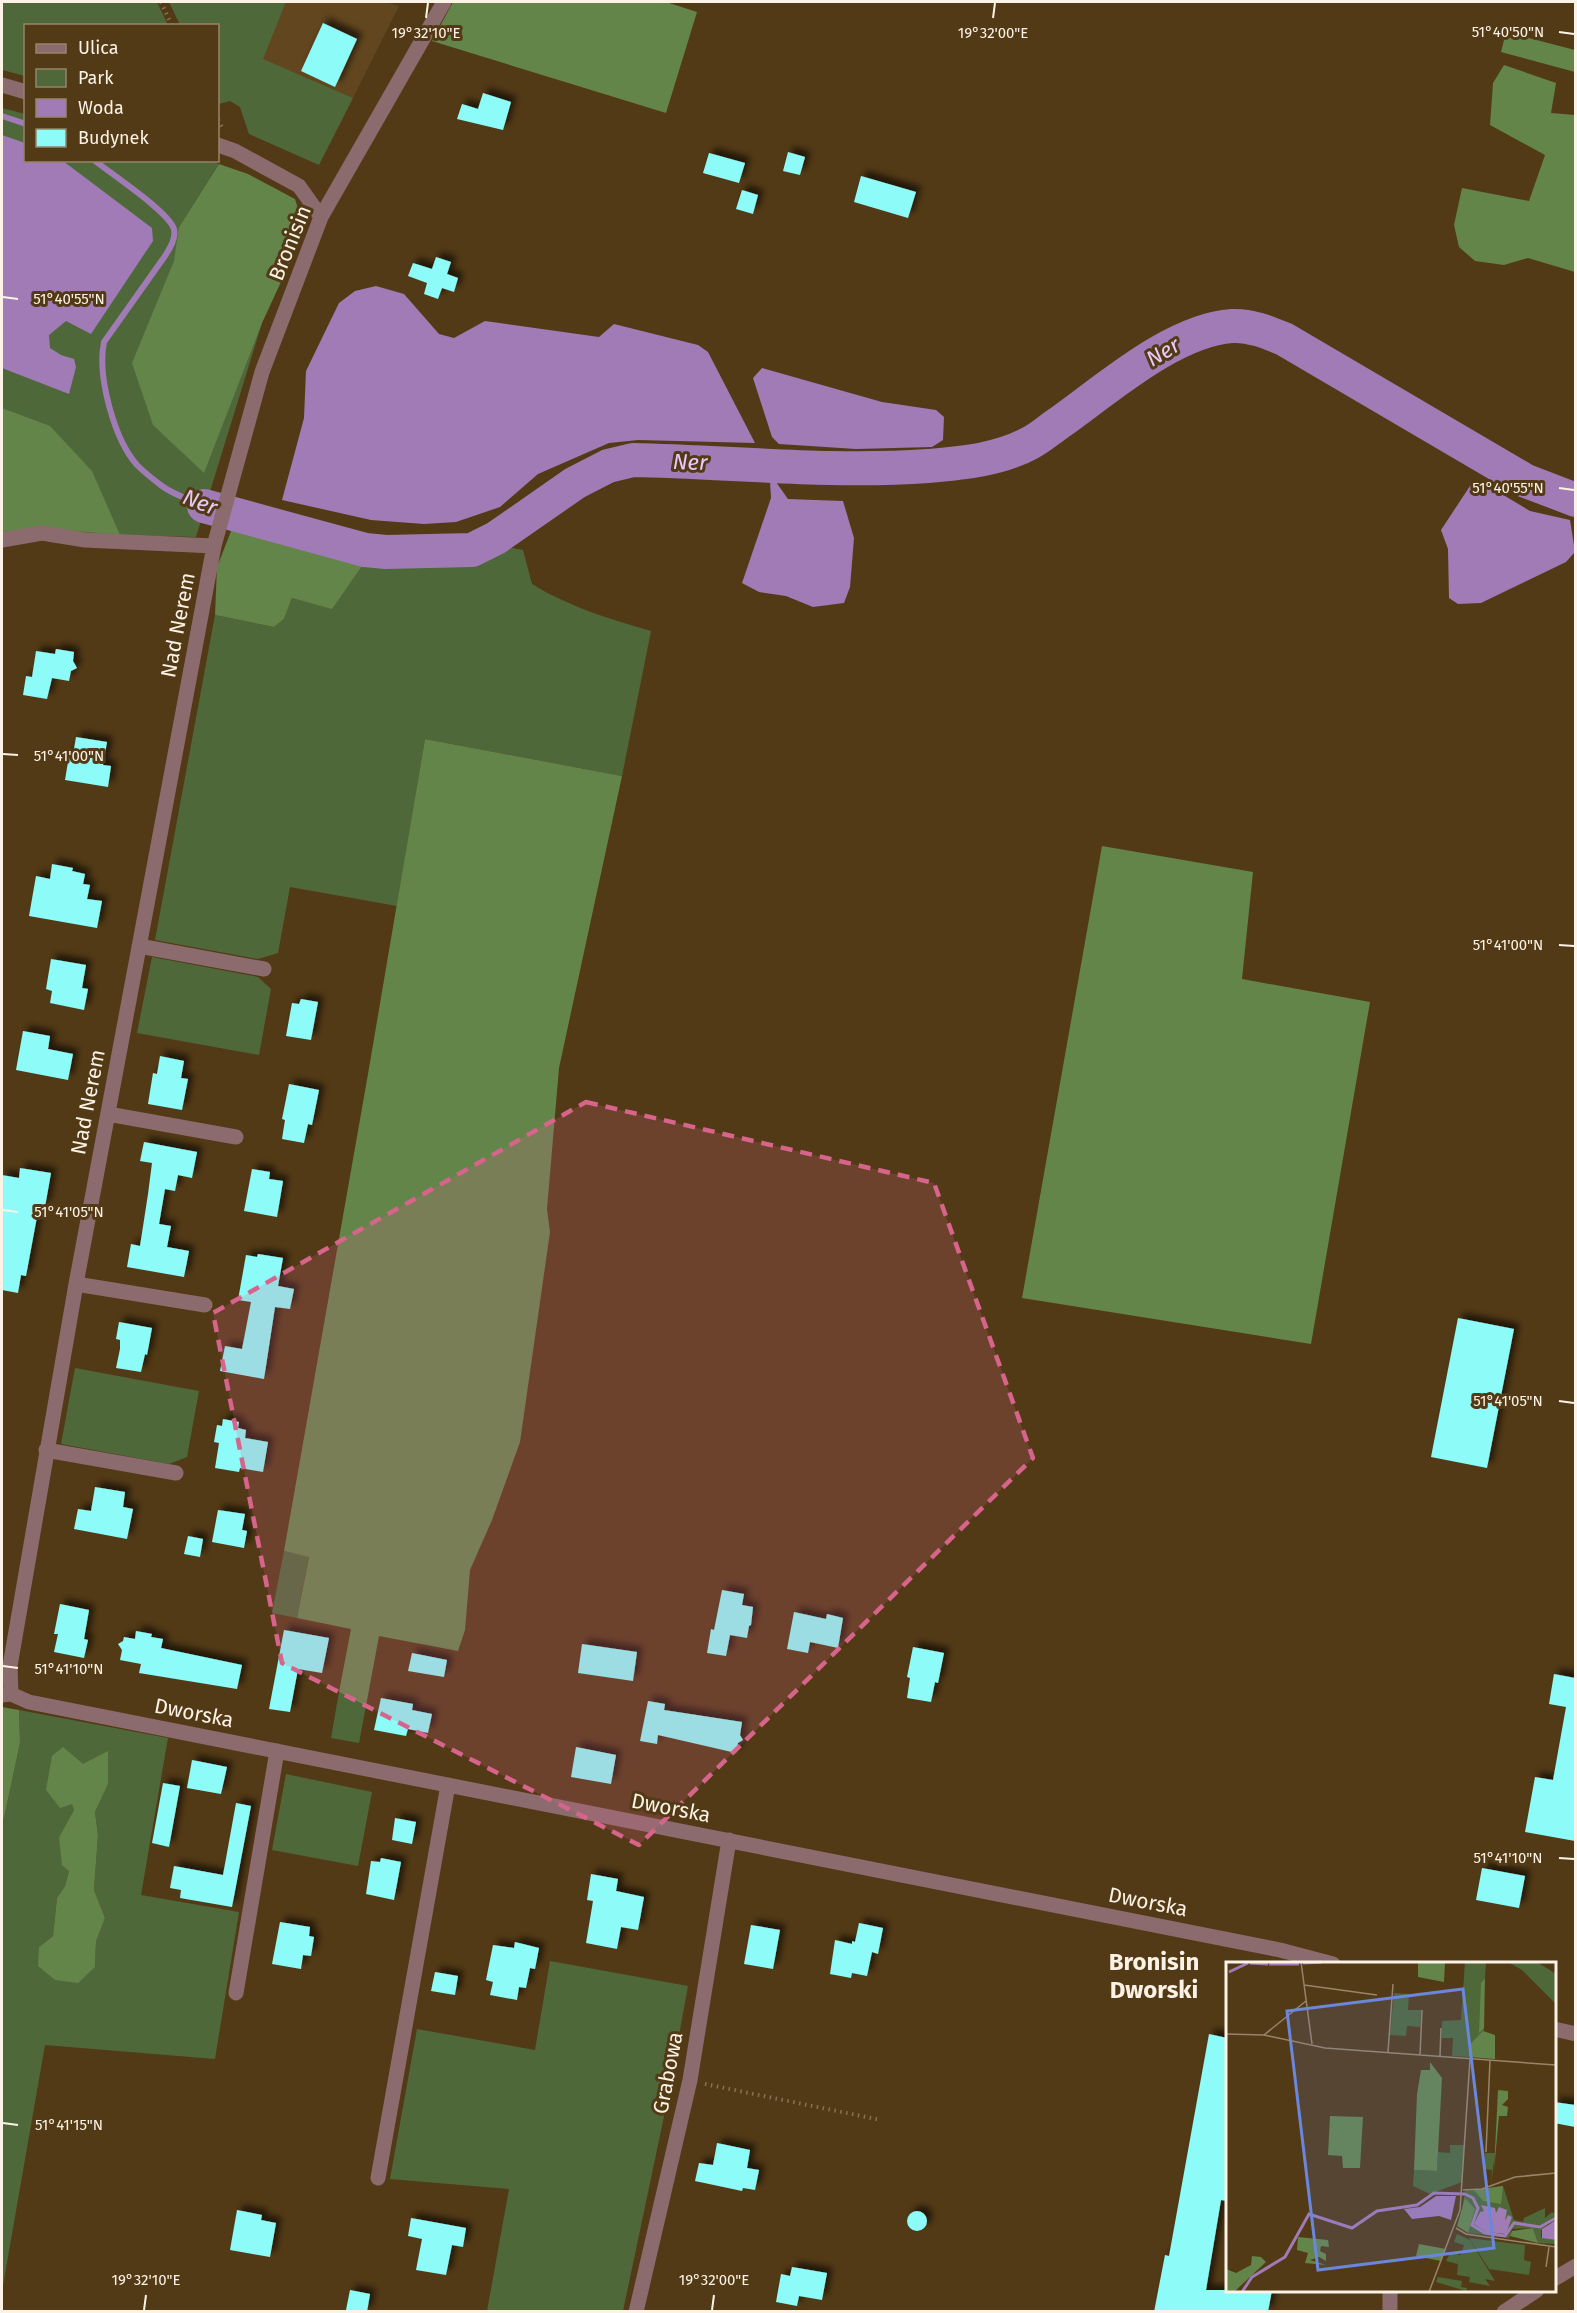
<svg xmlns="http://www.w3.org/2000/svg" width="1577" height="2313" font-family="'Fira Sans',sans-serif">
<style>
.built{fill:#62461f}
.green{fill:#4e683a;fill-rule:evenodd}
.forest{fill:#638549}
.water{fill:#a07bb5}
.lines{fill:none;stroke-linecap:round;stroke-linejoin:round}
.stream{stroke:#a07bb5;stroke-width:6}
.river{stroke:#a07bb5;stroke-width:34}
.building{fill:#8dfcf9;filter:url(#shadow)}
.path{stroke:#877255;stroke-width:4;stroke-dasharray:1.5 4.5;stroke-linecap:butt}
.minor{stroke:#8c6b6e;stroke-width:15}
.marked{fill:#d6648b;fill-opacity:0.2;stroke:#d6648b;stroke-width:4.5;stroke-dasharray:12 8;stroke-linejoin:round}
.ticks{fill:none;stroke:#fcf2e5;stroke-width:2}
.labels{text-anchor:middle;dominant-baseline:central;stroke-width:6;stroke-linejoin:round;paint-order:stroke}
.street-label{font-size:21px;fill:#fcf2e5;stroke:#533a16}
.water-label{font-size:22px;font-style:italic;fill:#e9cafc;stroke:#533a16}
.quarter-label{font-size:24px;font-weight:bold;fill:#fcf2e5;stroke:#533a16}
.inset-river{fill:none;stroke:#a07bb5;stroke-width:3}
.inset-road{fill:none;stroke:#978469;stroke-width:1.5}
.view{fill:#6b87dd;fill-opacity:0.15;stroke:#6b87dd;stroke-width:3}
.inset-edge{fill:none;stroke:#fcf2e5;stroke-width:3}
.ticks-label{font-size:15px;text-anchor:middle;fill:#fcf2e5;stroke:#533a16;stroke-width:6;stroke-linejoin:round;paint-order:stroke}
</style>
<defs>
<filter id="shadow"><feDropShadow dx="5.5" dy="-5.5" stdDeviation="3" flood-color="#0009"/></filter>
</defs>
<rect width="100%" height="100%" fill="#533a16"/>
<path class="built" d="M286,2H386L399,6L353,98L262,59Z"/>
<path class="green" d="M2,2H157L168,25L26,26L25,76L2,70Z
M169,2H286L263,59L353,98L319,165L249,134L240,107L230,101L219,104L218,26L180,25Z
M2,108L25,114L26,160H208L219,164L179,227L262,323L196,537L120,535L2,539Z
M507,547L523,550L532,584C569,607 610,619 651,631L622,776L425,739L397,906L290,887L278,953L258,959L155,940L215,615L274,627L284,619L292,598L332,608L367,559L424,557Z
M152,957L258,977L271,989L259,1055L137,1033Z
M75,1368L199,1391L187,1457L169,1464L61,1444Z
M284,1551L309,1556L297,1618L272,1613Z
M339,1692L366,1706L359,1743L331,1738Z
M19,1710L168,1738L141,1895L239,1912L215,2059L45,2045L2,2291V1820L4,1818L20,1743ZM108,1784L95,1812L98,1835L94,1890L105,1918L96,1940L95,1967L39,1947L53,1936L57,1898L65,1886L69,1871L59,1837L74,1810L72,1803Z
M286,1774L372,1792L358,1866L272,1850Z
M550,1961L688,1986L666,2107L623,2311H487L509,2189L390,2179L417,2029L535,2050Z"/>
<path class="forest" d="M453,2H666L697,12L666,113L432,41Z
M1506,32L1575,50V72L1501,52Z
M1504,65L1556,83L1551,113L1575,115V272L1528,258L1504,265L1475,261L1459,247L1454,225L1462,188L1529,201L1545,155L1490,125L1493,83Z
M219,164L248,174L295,199L305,230L262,323L204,473L153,425L132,363L174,261L179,227Z
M2,408L50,426L92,471L120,535L45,528L2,532Z
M235,521L367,559L332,609L292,598L284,619L274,627L215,615L217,567Z
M425,739L622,776L559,1068L547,1209L550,1232L520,1442L492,1520L470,1570L465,1630L458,1651L379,1636L366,1706L339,1692L351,1629L297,1618L309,1557L284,1551L368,1074Z
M1102,846L1253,872L1242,979L1370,1002L1311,1344L1022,1298Z
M2,1707L19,1710L20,1743L4,1818L2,1820Z
M63,1747L83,1764L108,1751V1784L95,1812L98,1835L94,1890L105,1918L96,1941L95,1967L78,1983L55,1980L38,1966L39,1947L53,1936L57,1898L65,1886L69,1871L62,1865L59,1837L74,1810L72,1804L60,1808L46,1790L52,1756Z"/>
<path class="water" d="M2,135L25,143L26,160L63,161L152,228L153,241L91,334L66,321L49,335L50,348L61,355L74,359L76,367L69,394L2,368Z
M376,286L404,294L439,334L454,338L485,321L599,337L614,324L698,345L708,352L755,443L638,440L609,443L538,474L500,507L456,522L424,524L371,520L282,500L304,418L306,371L339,303L355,291Z
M762,368L882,402L936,410L944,417L943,440L932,447L856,449L779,444L772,437L753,378Z
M1478,480L1530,511L1570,520L1575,552L1566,562L1481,603L1458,604L1449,598L1448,549L1441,530L1470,486Z
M770,481L776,482L788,499L843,501L854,538L850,587L844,603L813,607L786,596L759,592L742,583L771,498Z"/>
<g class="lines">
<path class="stream" d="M2,116L26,124
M94,160C111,174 168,211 174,229C176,239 170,248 165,256L104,342C97,376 114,439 137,465C144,472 154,480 162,486C174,495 191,500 204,506"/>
<path class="river" d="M204,506L365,550L386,552L472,550L496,538L575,483L608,466L633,460C732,462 830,473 928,466C962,463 999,460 1030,443C1040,438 1050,429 1059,423C1107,389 1173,330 1232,326C1250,325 1267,332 1284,339L1526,481L1576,500"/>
</g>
<path class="building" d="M323,23L357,39L335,87L301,71Z
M483,93L511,102L503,130L457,119L462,104L478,109Z
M788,152L805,157L800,175L783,171Z
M709,153L745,163L739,183L703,173Z
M861,176L916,192L908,218L854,202Z
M742,190L758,195L753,214L736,209Z
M436,257L451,262L447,274L458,278L454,292L442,288L438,299L424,294L427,283L408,276L413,263L432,269Z
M56,649L74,652L73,661L77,668L71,671L69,681L52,678L47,699L23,695L26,676L32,677L36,651L55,654Z
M76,737L107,742L103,765L111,766L108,787L65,780L70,750L74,749Z
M52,864L73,868L72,871L85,874L83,884L90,885L87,899L102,901L97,928L29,916L36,876L50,879Z
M51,959L86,965L82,988L88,989L84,1010L50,1003L52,991L46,989Z
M301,999L318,1002L311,1040L286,1036L292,1003L299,1004Z
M23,1031L50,1036L48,1049L73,1054L68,1080L16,1070Z
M160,1056L184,1061L181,1078L188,1079L182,1110L148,1104L153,1073L157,1074Z
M289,1084L319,1090L312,1125L308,1124L304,1143L282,1139L285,1120L282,1119Z
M144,1142L197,1152L192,1178L178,1175L175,1191L165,1189L159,1224L171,1226L167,1247L189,1251L184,1277L127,1267L131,1244L140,1246L148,1194L152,1163L140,1161Z
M20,1168L51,1173L45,1207L39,1206L26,1276L21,1275L18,1293L2,1290V1175L19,1178Z
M252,1169L270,1172L269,1179L283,1181L277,1217L244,1211Z
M258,1254L283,1258L278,1286L294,1289L290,1309L275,1307L264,1379L220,1371L225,1346L242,1349L251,1302L238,1300L246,1255L257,1257Z
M1458,1318L1514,1329L1487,1468L1431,1457Z
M119,1322L152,1328L147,1355L145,1354L141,1372L116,1368L120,1349V1340L116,1339Z
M223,1419L239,1422L238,1428L246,1430L245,1438L268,1442L263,1472L240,1468L239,1472L215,1468L219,1443L214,1442L217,1425L222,1426Z
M95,1487L125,1492L123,1507L133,1509L127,1539L74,1529L78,1509L91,1511Z
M218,1510L245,1514L242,1530L247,1531L244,1548L212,1542Z
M188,1536L203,1539L200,1557L184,1554Z
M722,1590L744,1594L742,1605L753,1607L751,1625L749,1626L747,1638L730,1635L726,1656L707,1653L711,1629L714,1630Z
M60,1604L89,1610L84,1639L88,1640L84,1658L54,1652L58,1634H54Z
M794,1612L826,1619L827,1614L843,1618L838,1648L810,1642L808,1653L787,1649Z
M284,1630L329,1638L322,1673L298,1669L290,1712L269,1709Z
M136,1631L152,1634L151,1637L163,1639L161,1648L242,1665L237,1689L139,1673L141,1664L120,1660L122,1650L118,1644L123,1641L124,1637L135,1639Z
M582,1644L637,1652L633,1681L578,1673Z
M913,1647L944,1653L938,1683L935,1682L931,1702L907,1698L910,1678L907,1677Z
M412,1653L447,1660L444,1677L408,1671Z
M1554,1674L1575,1678V1841L1525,1832L1535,1777L1553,1780L1566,1707L1549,1704Z
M381,1698L413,1704L412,1710L432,1714L428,1733L408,1729L406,1736L374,1730Z
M648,1701L665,1704L664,1710L742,1722L740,1735L743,1740L738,1743L736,1753L658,1735L657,1744L640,1741Z
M576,1747L616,1755L611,1784L571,1777Z
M192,1760L227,1767L221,1794L187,1788Z
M163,1783L180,1786L169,1847L152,1843Z
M236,1803L251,1806L232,1907L180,1898L181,1890L170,1888L174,1866L223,1875Z
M395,1818L416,1822L412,1844L392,1840Z
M381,1858L401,1862L394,1900L366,1894L371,1861L380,1862Z
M1482,1868L1525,1876L1519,1908L1476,1900Z
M591,1874L618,1879L616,1891L644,1897L638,1930L621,1927L617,1949L586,1943L593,1901L587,1900Z
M280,1922L310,1927L309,1936L314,1937L311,1956L303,1955L301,1969L272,1964Z
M859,1923L883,1928L878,1954L872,1952L867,1976L852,1973L851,1978L830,1974L835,1940L852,1944V1941L855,1942Z
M751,1925L780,1930L773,1969L744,1964Z
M515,1942L539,1948L535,1969L530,1968L526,1988L519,1987L517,2000L490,1995L493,1982L486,1980L493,1945L514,1948Z
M435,1972L458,1976L455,1995L431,1991Z
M1209,2034L1227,2038V2201L1221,2200L1206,2290H1272L1268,2312H1154L1165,2255L1169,2256Z
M1554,2102L1575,2105V2127L1554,2123Z
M717,2143L750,2150L747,2168L759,2170L755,2190L743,2188L742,2191L695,2181L699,2163L713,2165Z
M237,2210L262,2215L261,2220L276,2223L270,2257L230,2250Z
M907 2221a10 10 0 1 1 20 0a10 10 0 1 1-20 0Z
M411,2218L466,2228L463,2247L452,2245L446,2275L416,2270L422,2239L408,2236Z
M792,2267L827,2273L822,2300L799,2296L797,2306L776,2302L781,2274L790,2276Z
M350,2290L370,2294L367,2312L346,2310Z"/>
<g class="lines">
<path class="path" d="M161,2L172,26
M218,120L223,129
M705,2084L881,2120"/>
<path class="minor" d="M2,85L26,92
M218,145L235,151L299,186L321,217
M2,540L42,533L85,540L214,546
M139,946L264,969
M108,1114L236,1137
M76,1284L205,1305
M46,1450L176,1473
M11,1694L10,1666L76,1284L214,546L262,372L321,217L444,2
M2,1695L11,1694L29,1702L1280,1950L1333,1964
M236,1993L277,1751
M1554,2029L1576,2034
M378,2178L448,1785
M1554,2279L1576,2266
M636,2312L690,2080L729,1840
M1390,2312V2290
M1504,2312L1537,2290"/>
</g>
<path class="marked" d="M586,1102L934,1183L1033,1458L639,1845L282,1663L213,1313Z"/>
<path class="ticks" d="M426,18L428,3M993,18L995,3M1559,32L1574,34M3,297L18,299M1559,488L1574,490M3,754L18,755M1559,945L1574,946M3,1210L18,1212M1559,1401L1574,1403M3,1666L18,1668M1559,1858L1574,1859M3,2123L18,2125M144,2310L146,2295M712,2310L714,2295"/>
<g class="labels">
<g class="street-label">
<text transform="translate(290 243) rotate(-68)">Bronisin</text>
<text transform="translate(178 625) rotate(-79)">Nad Nerem</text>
<text transform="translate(88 1102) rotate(-79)">Nad Nerem</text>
<text transform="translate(194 1713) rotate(11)">Dworska</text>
<text transform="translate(671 1808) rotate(11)">Dworska</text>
<text transform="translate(1148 1902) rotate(11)">Dworska</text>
<text transform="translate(668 2073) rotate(-79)">Grabowa</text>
</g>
<g class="water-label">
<text transform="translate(1163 352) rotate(-31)">Ner</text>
<text transform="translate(690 462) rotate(2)">Ner</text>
<text transform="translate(200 502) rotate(21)">Ner</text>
</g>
<g class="quarter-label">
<text x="1154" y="1962">Bronisin<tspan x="1154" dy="28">Dworski</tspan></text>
</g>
</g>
<g transform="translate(1226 1962)">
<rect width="330" height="330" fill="#533a16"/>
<path d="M239,0H260L259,16L255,21L258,69L243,83V95L226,94L227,76H216V59L235,58ZM282,0H311L330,12V42L296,8ZM168,31L183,32L182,48H195L194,65L181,64L180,74L164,73ZM224,183H238L236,220L204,232L187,224L188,208L211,209L212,190L224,191ZM259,191H269L265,223L266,208L258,207ZM277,224L288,258L297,260L298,256L319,246V256L326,250L330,253L315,269V275L330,278V282L312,281L307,266L286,267L283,276L242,271L235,253L239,229ZM231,272L244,278L269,319L259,317L264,324L243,320L244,315L231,313L232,302L220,299L224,291L235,293L238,283L228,280ZM243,276L299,283L298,298L305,300L303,313L263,307ZM212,315L236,319L235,325L241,326L240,329L210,320Z" fill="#4e683a"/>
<path d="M192,0H219L218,20L192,15ZM259,16L258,66L253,71L255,21ZM257,69L269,73V97L243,95V83ZM204,100L216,116L211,209L188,208L191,132L195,108H204ZM272,128L282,129V137L276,143L282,145L281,154H273L268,208ZM104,154L137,155L134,206H117L116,194L102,193ZM277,224L275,242L257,239L248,228ZM239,236L249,247L242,271L231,264ZM307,266L312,281L284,274L286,269ZM72,275L102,278L103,285L95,284L94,289L100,292V299L93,295L84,298L100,303L79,301L82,291L71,288ZM193,282L220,287L215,299L190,294ZM26,294L35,295L40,300L8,330H0V307L10,311L25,303Z" fill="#638549"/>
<path d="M210,234H230L225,258L213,254L186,257L178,247L194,245ZM255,243L269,246L270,251L273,245L281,248L279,259L282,253L286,255L280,272L260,270L248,262L254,250L258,249ZM330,258V278L316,276V267Z" fill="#a07bb5"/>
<path class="inset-river" d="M24,1L42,2M77,1L96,0M43,2H73M3,10L22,1M239,232L247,236L252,246L246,263L259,271L279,274L288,261L314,265L330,256M16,330L26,315L59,295L83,252L126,266L151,249L191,243L208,231L239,232"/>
<path class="inset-road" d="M75,0L86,82M78,23L151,33M0,72L38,73L80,39M38,73L99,86L330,103M162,90L167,22M194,93L196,48M214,94L215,66M260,190L264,98M237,228L256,227L289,215L330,211M230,266L240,272L330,285M320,305L323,285M203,330L234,248L244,97"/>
<path class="view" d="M237,27L268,286L92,308L61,49Z"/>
<rect width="330" height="330" class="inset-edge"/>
</g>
<g class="ticks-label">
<text x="1508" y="37">51°40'50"N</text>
<text x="426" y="38">19°32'10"E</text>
<text x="993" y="38">19°32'00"E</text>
<text x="69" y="304">51°40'55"N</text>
<text x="1508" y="493">51°40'55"N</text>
<text x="69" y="761">51°41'00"N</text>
<text x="1508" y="950">51°41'00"N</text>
<text x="69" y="1217">51°41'05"N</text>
<text x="1508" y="1406">51°41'05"N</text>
<text x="69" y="1674">51°41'10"N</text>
<text x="1508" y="1863">51°41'10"N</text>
<text x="69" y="2130">51°41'15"N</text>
<text x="146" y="2285">19°32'10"E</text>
<text x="714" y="2285">19°32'00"E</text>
</g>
<rect width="1577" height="2313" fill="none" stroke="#fcf2e5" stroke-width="6"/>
<rect x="24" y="24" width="195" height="138" fill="#533a16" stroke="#978469" stroke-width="1.5"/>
<rect x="36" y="44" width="30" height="9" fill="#8c6b6e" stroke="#978469" stroke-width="1.5"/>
<text x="78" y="54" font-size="18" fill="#fcf2e5">Ulica</text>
<rect x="36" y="69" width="30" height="18" fill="#4e683a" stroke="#978469" stroke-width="1.5"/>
<text x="78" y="84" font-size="18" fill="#fcf2e5">Park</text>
<rect x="36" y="99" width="30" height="18" fill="#a07bb5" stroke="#978469" stroke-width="1.5"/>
<text x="78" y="114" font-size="18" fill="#fcf2e5">Woda</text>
<rect x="36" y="129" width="30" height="18" fill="#8dfcf9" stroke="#978469" stroke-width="1.5"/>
<text x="78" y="144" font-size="18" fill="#fcf2e5">Budynek</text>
</svg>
